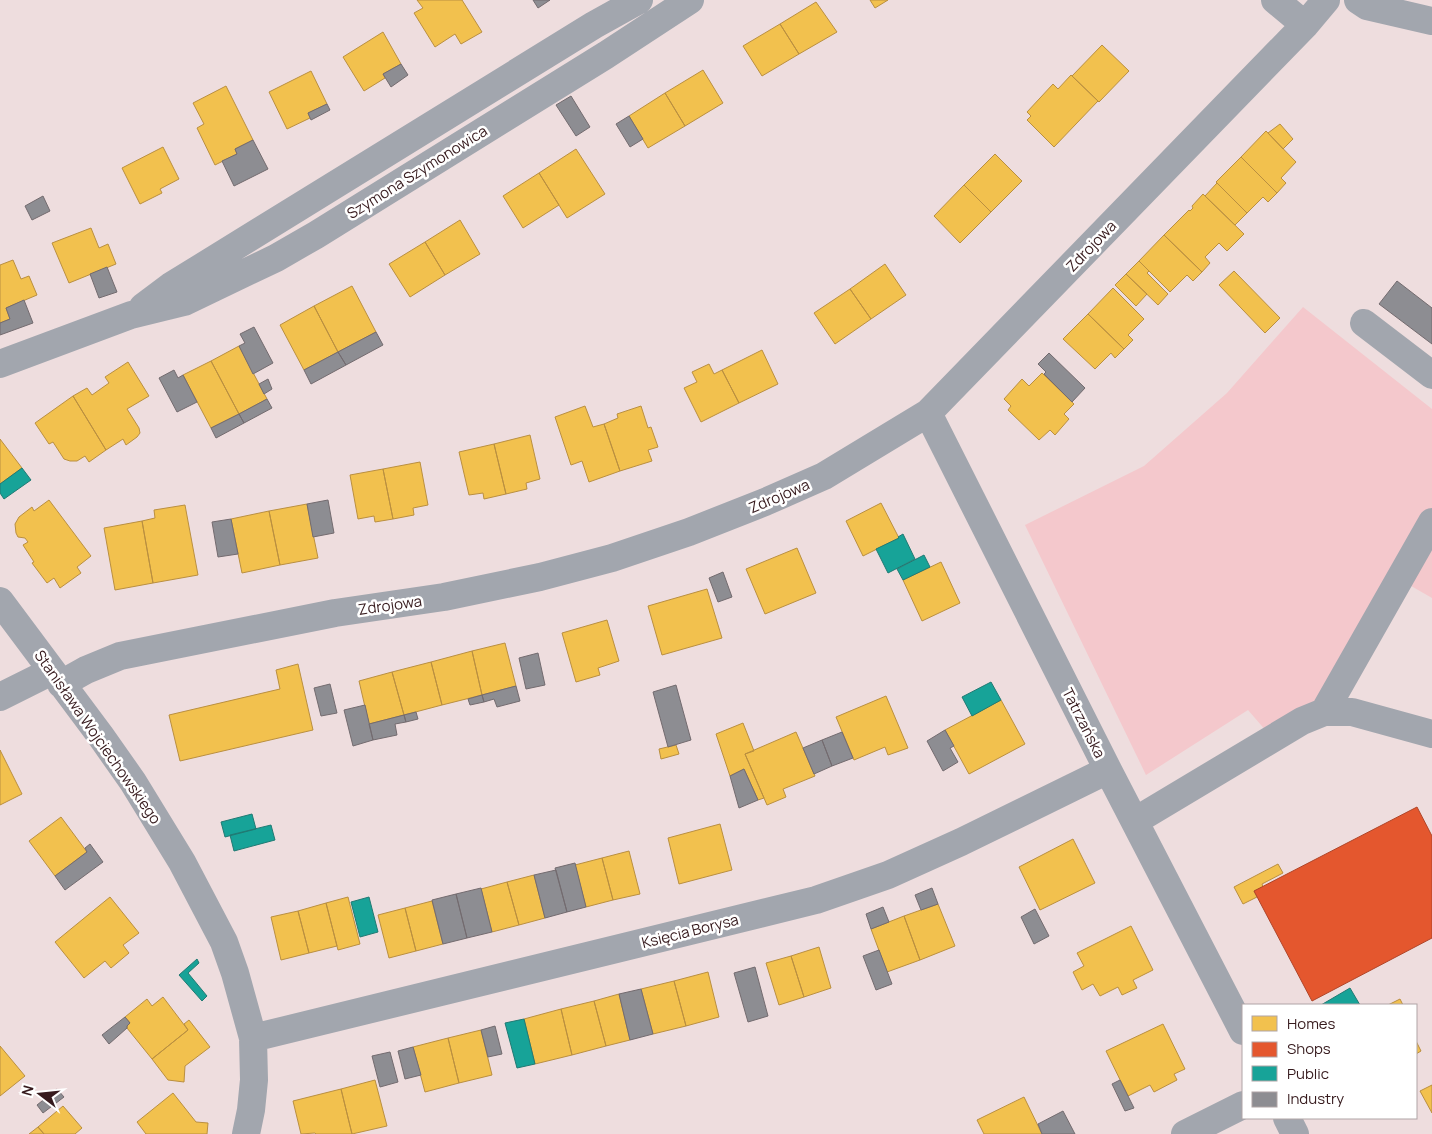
<svg xmlns="http://www.w3.org/2000/svg" width="1432" height="1134" font-family="Manrope,sans-serif">
<style>
.green{fill:#f4c8cc}
.homes{fill:#f2c14e;stroke:#ba8f40}
.shops{fill:#e4572e;stroke:#b04529}
.public{fill:#17a398;stroke:#217a73}
.industry{fill:#8d8d92;stroke:#736b6f}
.lines{fill:none;stroke-linecap:round;stroke-linejoin:round}
.street{stroke:#a2a6ae;stroke-width:28}
.labels{text-anchor:middle;dominant-baseline:central;stroke-width:5;stroke-linejoin:round;paint-order:stroke}
.street-label{font-size:15px;fill:#371b1e;stroke:#fff}
</style>
<rect width="100%" height="100%" fill="#eeddde"/>
<path class="green" d="M1303,307L1432,409V598L1392,575L1317,707L1267,732L1248,710L1146,775L1025,525L1144,466L1227,393Z"/>
<path class="homes" d="M417,0H462L482,32L461,44L455,34L435,47L414,13L423,8Z
M870,0H888L875,8Z
M816,2L837,32L799,54L780,24Z
M780,24L799,54L762,76L743,46Z
M383,32L401,64L383,74L385,78L364,91L343,57Z
M1102,45L1129,71L1099,102L1072,76Z
M703,70L723,103L685,126L665,93Z
M311,71L327,104L308,113L310,118L287,129L269,92Z
M1071,75L1098,101L1054,147L1027,120L1031,116L1027,112L1053,84L1058,89Z
M226,86L253,140L235,149L237,154L215,165L197,128L204,124L193,103Z
M665,93L685,126L648,148L629,116Z
M1280,124L1293,139L1283,149L1268,133Z
M1266,131L1296,162L1281,178L1286,183L1277,193L1241,157Z
M163,147L179,179L160,189L162,193L140,204L122,168Z
M576,149L605,194L567,218L539,173Z
M995,154L1022,181L991,212L964,185Z
M1241,157L1277,193L1268,202L1263,197L1247,213L1216,182Z
M539,173L559,205L523,228L503,196Z
M1217,183L1247,213L1235,225L1205,196Z
M964,185L991,212L960,243L934,216Z
M1203,194L1244,234L1227,251L1219,243L1205,257L1210,263L1202,272L1164,235L1189,210L1190,211L1193,208L1192,206Z
M460,220L480,254L445,275L425,242Z
M91,228L99,248L108,244L116,264L69,283L52,243Z
M1164,235L1202,272L1193,281L1187,275L1170,292L1139,261Z
M425,242L445,275L410,297L389,264Z
M13,260L21,279L29,276L37,295L6,308L10,319L0,323V265Z
M1139,261L1149,271L1147,273L1168,294L1158,305L1126,274Z
M885,264L906,295L871,319L850,289Z
M1234,271L1280,318L1265,333L1219,285Z
M1126,274L1147,294L1136,306L1115,285Z
M352,286L376,332L338,352L314,306Z
M1113,288L1144,319L1128,335L1133,340L1124,349L1088,314Z
M850,289L871,319L835,344L814,313Z
M314,306L338,352L304,370L280,325Z
M1088,314L1124,349L1115,358L1111,353L1095,369L1063,339Z
M239,346L267,399L239,414L211,361Z
M762,350L778,384L739,403L722,370Z
M211,361L239,414L211,428L183,375Z
M128,362L149,396L127,409L139,428L140,433L137,437L126,445L123,439L106,450L73,396L87,388L92,395L109,383L105,377Z
M709,364L714,374L722,370L739,403L701,422L684,388L697,382L692,372Z
M1042,373L1074,404L1064,414L1069,419L1055,435L1050,430L1039,440L1008,410L1011,406L1004,399L1022,379L1029,386Z
M73,396L106,450L89,462L85,456L77,461H70L64,459L53,442L49,444L35,423Z
M585,406L593,427L604,424L620,471L589,482L582,461L571,465L555,417Z
M641,406L648,428L651,427L658,447L648,450L652,461L620,471L604,424L618,418L617,414Z
M530,435L540,479L526,483L527,489L506,494L494,444Z
M0,439L22,468L0,484Z
M494,444L506,494L484,499L483,493L469,495L459,452Z
M420,462L428,505L413,508L414,515L393,519L383,469Z
M383,469L393,519L375,522L374,516L358,519L350,475Z
M49,500L91,556L77,567L81,573L60,588L54,578L47,583L32,563L34,562L23,545L28,542L25,538L18,537L16,533L15,524L19,517L32,507L34,511Z
M881,503L899,538L863,556L846,521Z
M307,504L318,558L280,565L269,511Z
M185,505L198,575L153,583L142,521L155,518L154,510Z
M269,511L280,565L242,573L231,519Z
M142,521L153,583L115,590L104,528Z
M797,548L816,593L765,614L746,569Z
M941,562L960,603L922,621L903,580Z
M707,589L722,638L662,655L648,606Z
M607,620L619,661L598,668L600,675L576,682L562,633Z
M505,643L516,686L482,695L472,651Z
M472,651L482,695L442,705L431,662Z
M431,662L442,705L404,715L392,672Z
M298,664L313,730L180,761L169,715L280,689L276,670Z
M392,672L404,715L369,724L359,681Z
M886,696L908,748L888,755L885,747L854,760L836,717Z
M1001,700L1025,744L969,774L945,730Z
M743,723L754,751L745,754L764,798L758,800L744,769L730,776L716,734Z
M796,732L815,776L783,789L786,797L767,805L745,754Z
M676,745L679,754L661,759L659,749Z
M0,750L22,794L0,805Z
M61,817L87,852L55,876L29,841Z
M720,824L732,870L679,884L668,838Z
M1073,839L1095,883L1040,910L1019,867Z
M629,851L640,894L613,900L602,858Z
M602,858L613,900L586,907L575,865Z
M1278,864L1283,873L1262,884L1263,887L1254,891L1257,897L1243,904L1234,887Z
M534,875L545,918L519,925L507,882Z
M507,882L519,925L492,932L481,889Z
M110,897L139,933L123,945L129,953L111,968L105,961L84,978L55,942Z
M348,897L360,944L338,950L326,903Z
M432,901L443,944L416,951L405,908Z
M326,903L337,946L309,953L298,911Z
M938,904L955,946L920,960L904,916Z
M405,908L416,951L389,958L378,915Z
M298,911L309,953L281,960L271,917Z
M904,916L920,960L887,972L871,929Z
M1131,926L1153,970L1133,980L1137,988L1122,995L1118,987L1100,996L1093,984L1082,990L1073,972L1084,966L1077,953Z
M819,947L831,988L804,997L791,956Z
M791,956L804,997L779,1005L766,963Z
M708,972L719,1017L686,1026L674,981Z
M674,981L686,1026L653,1034L641,989Z
M619,994L630,1040L606,1046L594,1001Z
M163,997L188,1030L152,1059L127,1028V1026L130,1023L125,1017L147,999L152,1006Z
M1400,999L1403,1005H1388Z
M594,1001L606,1046L572,1055L561,1009Z
M561,1009L572,1055L535,1064L524,1019Z
M189,1020L210,1047L185,1066L184,1082L168,1080L152,1059L188,1030L184,1024Z
M1163,1024L1185,1069L1174,1074L1177,1080L1154,1092L1150,1085L1128,1096L1106,1051Z
M481,1030L492,1075L459,1083L448,1038Z
M448,1038L459,1083L425,1092L413,1047Z
M1416,1041L1421,1051L1416,1054Z
M0,1046L25,1076L0,1096Z
M375,1080L387,1126L352,1134L341,1089Z
M1432,1085V1113L1420,1091Z
M341,1089L352,1134H316L315,1133L301,1134L293,1101Z
M173,1093L196,1122L208,1123L207,1134H146L137,1122Z
M1024,1097L1042,1134H984L977,1120Z
M63,1106L82,1128L75,1134H44L38,1127Z
M38,1127L44,1134H29Z"/>
<path class="shops" d="M1417,807L1432,836V938L1312,1001L1254,891Z"/>
<path class="public" d="M22,468L31,480L4,499L0,493V484Z
M903,534L915,559L888,573L876,549L899,538L898,537Z
M924,555L930,567L903,580L897,569Z
M991,682L1001,700L972,716L962,697Z
M252,814L256,829L225,837L221,822Z
M271,825L275,840L234,851L230,835Z
M369,897L378,932L360,937L351,902Z
M197,959L199,963L188,973L207,996L202,1001L179,975Z
M1350,988L1360,1005H1321Z
M524,1019L535,1064L517,1068L505,1023Z"/>
<path class="industry" d="M533,0H550L538,8Z
M401,64L408,75L391,87L383,74Z
M571,96L590,127L576,136L556,105Z
M327,104L330,110L311,120L308,113Z
M629,116L643,139L630,147L616,124Z
M253,140L268,169L234,186L222,161L237,154L235,149Z
M43,196L50,211L32,220L25,206Z
M107,267L117,292L99,298L90,274Z
M1397,281L1432,308V344L1379,304Z
M24,300L33,323L0,335V323L10,319L6,308Z
M254,327L273,363L253,374L239,346L245,343L240,334Z
M376,332L383,345L346,365L338,352Z
M338,352L346,365L311,384L304,370Z
M1049,353L1085,388L1072,402L1044,374L1046,372L1038,364Z
M174,370L178,378L183,375L197,402L177,412L159,378Z
M268,379L272,389L264,394L259,384Z
M267,399L272,408L244,423L239,414Z
M239,414L244,423L216,438L211,428Z
M328,500L334,533L313,537L307,504Z
M231,519L238,554L218,557L212,522Z
M723,572L732,597L718,602L709,578Z
M538,653L545,685L526,689L519,658Z
M330,684L337,713L321,716L314,688Z
M676,685L691,740L668,747L653,692Z
M516,686L520,701L497,707L494,699L484,702L482,695Z
M482,695L484,702L470,705L468,699Z
M365,705L373,740L353,746L344,710Z
M416,712L418,719L406,722L404,715Z
M404,715L406,722L395,724L397,735L373,740L369,724Z
M945,730L954,746L950,748L958,762L943,771L927,741Z
M842,732L853,758L832,766L822,740Z
M822,740L832,766L814,774L803,748Z
M744,769L758,800L739,808L730,776Z
M90,844L103,862L65,890L55,876L87,852L85,848Z
M575,863L586,907L567,912L555,868Z
M556,870L567,912L545,918L534,875Z
M481,888L492,932L467,938L456,894Z
M932,888L938,904L921,910L915,895Z
M456,894L467,938L443,944L432,900Z
M883,907L889,922L871,929L866,914Z
M1035,909L1049,936L1034,944L1021,917Z
M879,950L892,984L876,990L863,956Z
M755,967L768,1016L748,1022L734,973Z
M641,989L653,1034L630,1040L619,994Z
M125,1017L130,1023L127,1026V1028L109,1044L102,1035Z
M495,1026L502,1054L488,1057L481,1030Z
M413,1047L421,1075L405,1079L398,1051Z
M390,1052L398,1082L380,1087L372,1056Z
M1120,1080L1134,1108L1125,1111L1112,1084Z
M57,1089L64,1097L43,1113L37,1105Z
M1063,1111L1075,1134H1042L1038,1124Z"/>
<g class="lines">
<path class="street" d="M1275,0L1305,25
M1358,0L1367,6L1432,21
M143,307L171,286L594,25L639,0
M1364,323L1432,375
M0,364L131,315L184,302L276,258L316,235L606,55L690,0
M928,413L1108,770L1243,1031
M0,601L100,735L133,782L182,862L224,942L235,973L253,1038L254,1080L251,1110L246,1134
M61,684L86,670L120,656L335,613L444,597L540,577L612,558L689,532L765,502L824,476L928,413L1305,25L1326,0
M0,697L52,671
M1324,712L1432,522
M1135,821L1302,721L1324,712H1352L1432,734
M253,1038L816,900L888,875L961,842L1108,770
M1287,1118L1295,1134
M1185,1134L1243,1105"/>
</g>
<g class="labels">
<g class="street-label">
<text transform="translate(417 172) rotate(-32)">Szymona Szymonowica</text>
<text transform="translate(1091 246) rotate(-46)">Zdrojowa</text>
<text transform="translate(779 496) rotate(-23)">Zdrojowa</text>
<text transform="translate(390 605) rotate(-8)">Zdrojowa</text>
<text transform="translate(1084 723) rotate(63)">Tatrzańska</text>
<text transform="translate(98 737) rotate(55)">Stanisława Wojciechowskiego</text>
<text transform="translate(690 931) rotate(-14)">Księcia Borysa</text>
</g>
</g>
<rect x="1242" y="1004" width="175" height="115" fill="#ffffff" stroke="#afa4a5"/>
<rect x="1252" y="1016" width="25" height="15" fill="#f2c14e" stroke="#afa4a5"/>
<text x="1287" y="1029" font-size="15" fill="#371b1e">Homes</text>
<rect x="1252" y="1042" width="25" height="15" fill="#e4572e" stroke="#afa4a5"/>
<text x="1287" y="1054" font-size="15" fill="#371b1e">Shops</text>
<rect x="1252" y="1066" width="25" height="15" fill="#17a398" stroke="#afa4a5"/>
<text x="1287" y="1079" font-size="15" fill="#371b1e">Public</text>
<rect x="1252" y="1092" width="25" height="15" fill="#8d8d92" stroke="#afa4a5"/>
<text x="1287" y="1104" font-size="15" fill="#371b1e">Industry</text>
<g transform="translate(40 1094) rotate(286)" stroke="#ffffff" stroke-width="4" paint-order="stroke">
<path d="M0-4L9 19L0 12L-9 19Z" fill="#371b1e"/>
<text y="-8" font-size="14" font-weight="bold" text-anchor="middle" fill="#371b1e">N</text>
</g>
</svg>
